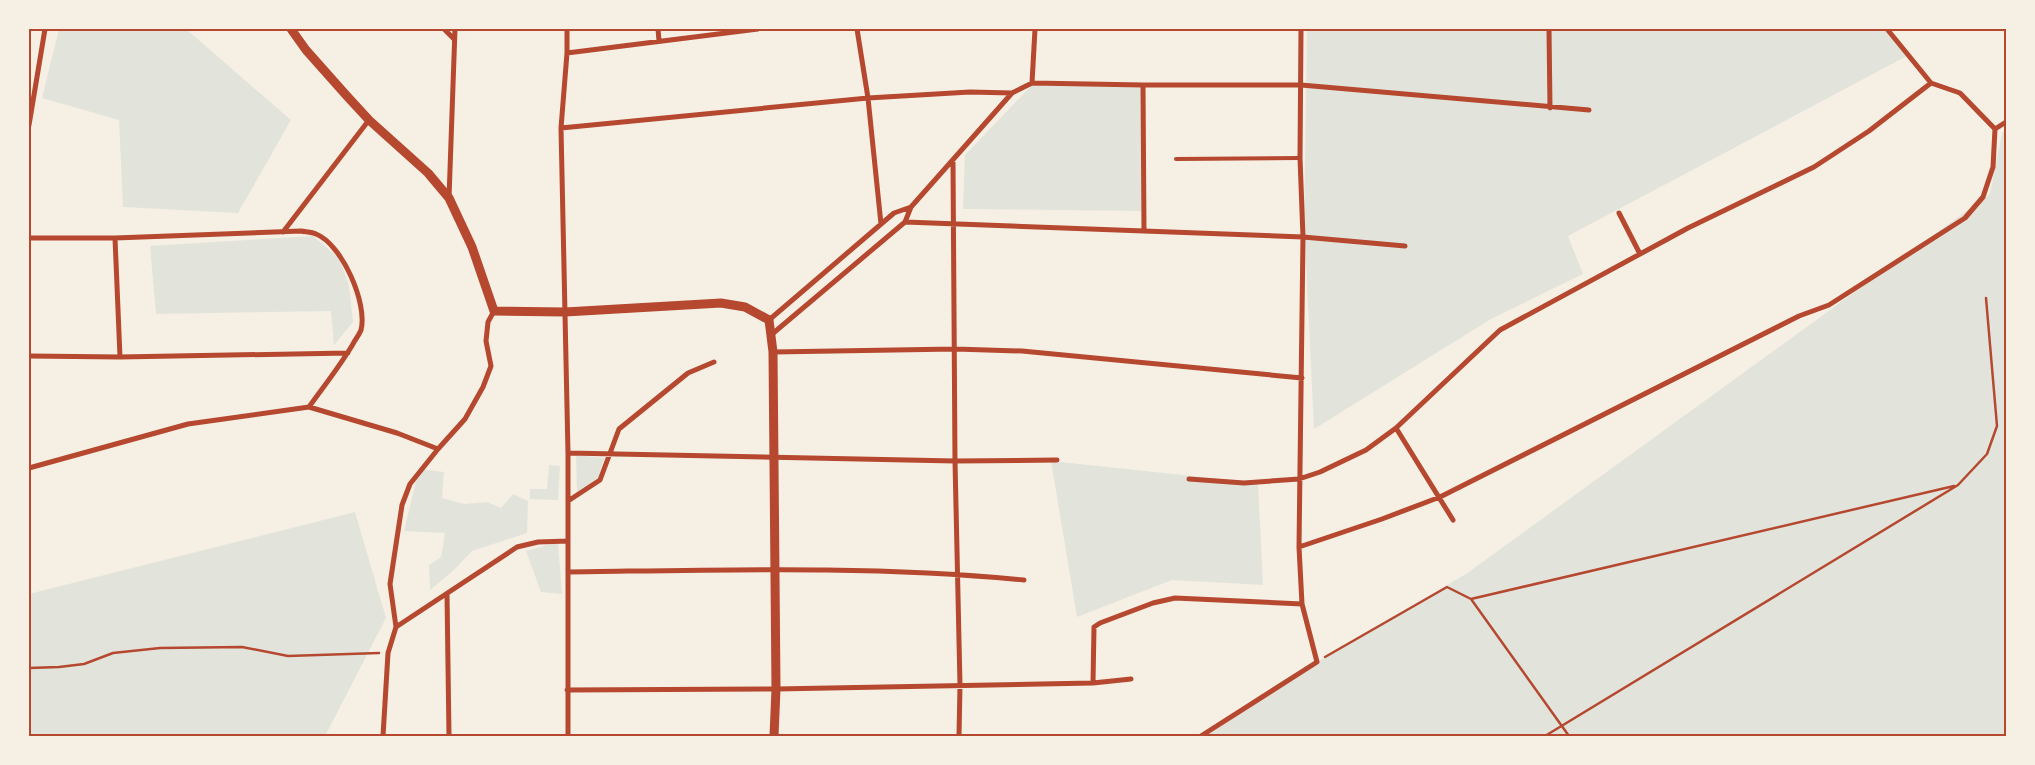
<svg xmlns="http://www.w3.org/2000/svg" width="2035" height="765" font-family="'Sofia Sans Condensed',sans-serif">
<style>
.green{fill:#e2e4dc}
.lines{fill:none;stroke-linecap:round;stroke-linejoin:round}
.path{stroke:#b5482f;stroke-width:2.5}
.service{stroke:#b5482f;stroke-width:4}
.minor{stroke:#b5482f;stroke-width:5}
.tertiary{stroke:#b5482f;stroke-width:9}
.neatline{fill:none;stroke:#b5482f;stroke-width:2}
</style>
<rect width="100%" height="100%" fill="#f6efe4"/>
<path class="green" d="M59,29H186L291,120L238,213L123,207L119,120L42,98Z
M1307,29H1885L1907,56L1568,236L1583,274L1491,319L1314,429L1304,221Z
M1142,85L1141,211L963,209L965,155L1031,86Z
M2006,130V736H1206L1317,662L1466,574L1990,194L2002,133Z
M313,236L340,259L349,286L353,322L334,345L331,311L156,314L150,246Z
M576,455L604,458L598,478L577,492Z
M1051,461L1258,483L1263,585L1172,580L1077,617Z
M549,465L560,466L558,500L530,499V489H547Z
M419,469L444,472L442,498L464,504L487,502L501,508L513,494L528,501L527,533L472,551L454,570L430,590L429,565L441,557L445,533L404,531Z
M355,512L386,618L325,736H29V594Z
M558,542L562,594L541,592L526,551Z"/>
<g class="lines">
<path class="path" d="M1471,599L1954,486
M1325,657L1447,587L1471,599L1569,736
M29,668L59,667L84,664L113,653L160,648L242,647L288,656L379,653
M1545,736L1958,485L1987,454L1997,426L1986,298"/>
<path class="service" d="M1176,159L1300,158"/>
<path class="minor" d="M444,29L454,39
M567,29V53L561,128L568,453V736
M658,29L659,41
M857,29L868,98L881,224
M1549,29L1550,108
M567,53L758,29
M1032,83L1035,29
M1143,85L1144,231
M29,125L45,29
M561,128L868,98L970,92L1012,93
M1995,129L2006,122
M953,162L955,461L960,685L959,736
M449,198L455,29
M1619,213L1640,254
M905,222L1303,237L1405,246
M283,232L369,120
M29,238H115L301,231C306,232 312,232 316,234C342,244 368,304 361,330C359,335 355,340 353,344C340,366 324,386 309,407
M115,238L120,357
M769,320L894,213L911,207
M771,335L905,222L911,207L1012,93L1032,83L1143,85H1301L1589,110
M773,352L955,349L1022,351L1302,378
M29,356L120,357L348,353
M1396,428L1453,520
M568,453L955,461L1057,460
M29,468L188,424L309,407L397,433L438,449
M1189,479L1244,483L1299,479L1320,472L1366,450L1396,428L1500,330L1688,228L1814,167L1869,131L1931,83
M568,501L600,480L619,429L688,373L714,362
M1299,547L1382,519L1440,497L1799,316L1829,305L1965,218L1983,197L1993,167L1995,129L1960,93L1931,83L1887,29
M568,572C720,570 873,565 1024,580
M447,594L449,736
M396,627L517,547L538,542L568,541
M1093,683L1094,627L1100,623L1153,603L1175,598L1302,604
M567,690L776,689L1093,683L1131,679
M383,736L388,653L396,627L390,584L402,505L410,484L438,449L465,419L483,387L491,366L486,341L488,322L494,311
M1201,736L1317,662L1302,604L1299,547L1303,237L1300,158L1301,29"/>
<path class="tertiary" d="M291,29L306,50L346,95L369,120L428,173L449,198L472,247L494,311L565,312L721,303L745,307L769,320L773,352L776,689L774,736"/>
</g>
<rect width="2035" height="765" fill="none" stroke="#f6efe4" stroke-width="60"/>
<rect x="30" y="30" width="1975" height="705" class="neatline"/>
</svg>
